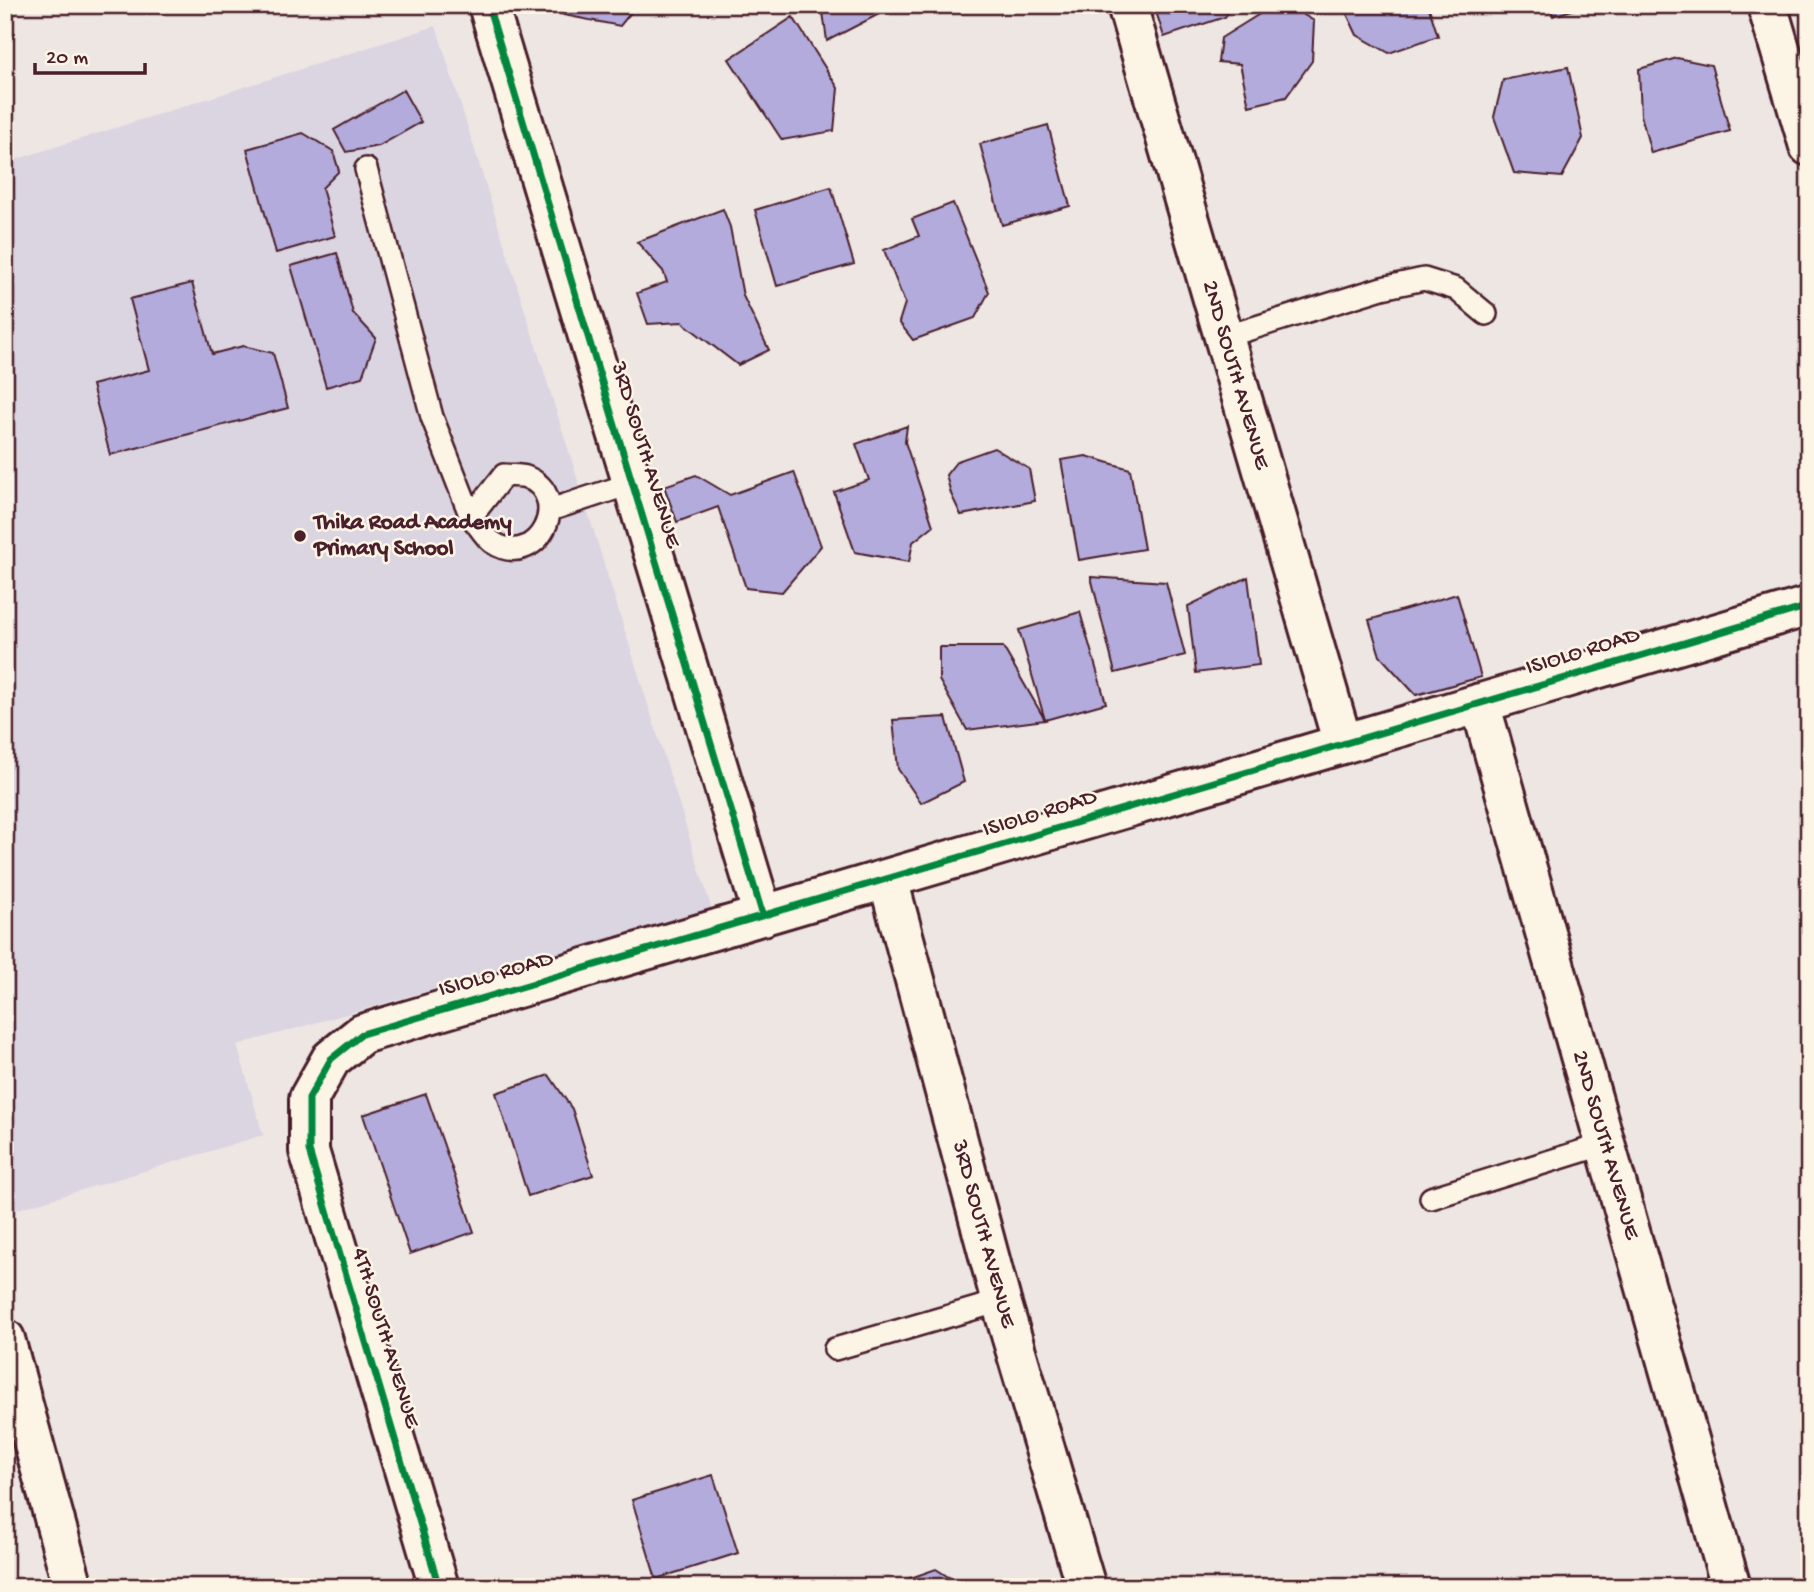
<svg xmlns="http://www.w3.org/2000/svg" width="1814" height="1592" font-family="'Gochi Hand',sans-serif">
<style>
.built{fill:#dbd4e1}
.building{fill:#b2abdc;stroke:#4a1f2b;stroke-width:2}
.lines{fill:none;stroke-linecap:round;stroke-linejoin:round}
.lane-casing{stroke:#4a1f2b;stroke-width:26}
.street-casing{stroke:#4a1f2b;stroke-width:44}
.lane{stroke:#fcf5e5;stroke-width:21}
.street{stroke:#fcf5e5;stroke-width:38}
.cycleway-casing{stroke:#fcf5e5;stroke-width:11}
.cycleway{stroke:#00873e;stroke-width:7}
.poi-dot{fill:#4a1f2b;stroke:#fcf5e5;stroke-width:2.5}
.labels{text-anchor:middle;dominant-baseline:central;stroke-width:5;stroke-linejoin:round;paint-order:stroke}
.street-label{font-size:23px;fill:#4a1f2b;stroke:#fcf5e5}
.poi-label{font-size:23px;font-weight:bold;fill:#4a1f2b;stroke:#fcf5e5;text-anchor:start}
</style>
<rect width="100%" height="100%" fill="#ede6e3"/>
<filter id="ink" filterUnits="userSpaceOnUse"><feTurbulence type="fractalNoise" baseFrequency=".0143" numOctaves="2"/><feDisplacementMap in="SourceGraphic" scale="14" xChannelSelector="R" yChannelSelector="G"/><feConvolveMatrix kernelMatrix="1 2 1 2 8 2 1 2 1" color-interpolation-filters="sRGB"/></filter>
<g filter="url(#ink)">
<path class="built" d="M436,26L712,910L237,1045L263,1135L5,1213V163Z"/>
<path class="building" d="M546,5H637L620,26L564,15Z
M822,5H877L881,13L827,41Z
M1154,5H1233L1225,17L1164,37Z
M1274,5H1287L1314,21L1312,61L1286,97L1249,106L1240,64L1218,62L1221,38Z
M1348,5H1428L1438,36L1389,53L1357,35L1347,14Z
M1550,5H1588L1553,16Z
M793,17L838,88L834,131L782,140L729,59Z
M1677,58L1711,65L1730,131L1651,153L1641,115L1639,69Z
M1568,67L1583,138L1562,177L1514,173L1494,117L1503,80Z
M403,90L421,122L379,146L346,152L334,130Z
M1048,125L1070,206L1002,225L980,144Z
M303,133L333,151L339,171L322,188L335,236L276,253L247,149Z
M831,187L854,264L777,286L755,210Z
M953,203L989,292L975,318L913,340L899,322L905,303L884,250L919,236L912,219Z
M723,209L730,227L743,296L769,350L738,365L682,322L648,324L637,293L667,282L663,271L637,242Z
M337,253L353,313L376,338L362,377L326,387L291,266Z
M192,283L212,354L243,346L273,353L288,408L110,455L92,385L149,370L130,299Z
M907,426L905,442L933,526L913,542L909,562L855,552L834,492L869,480L856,444Z
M994,448L1029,469L1035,501L961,515L951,494L946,475L957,461Z
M1086,456L1130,469L1144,549L1079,560L1061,460Z
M794,472L821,546L782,592L746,588L718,507L677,522L664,486L696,475L730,495Z
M1091,577L1166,582L1185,655L1115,673Z
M1248,577L1259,665L1196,673L1188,606Z
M1457,594L1481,677L1416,695L1380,656L1369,620Z
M1080,612L1106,703L1045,720L1019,630Z
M939,647H1003L1045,720L967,730L939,680Z
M946,717L964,782L921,803L898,769L893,720Z
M549,1075L572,1109L593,1175L528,1196L496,1093Z
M426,1094L474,1232L410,1254L363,1115Z
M713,1475L738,1553L656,1579L632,1500Z
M936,1569L964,1587H900L899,1582Z"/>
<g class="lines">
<g class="lane-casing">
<path id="lane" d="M366,169L432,417L471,517
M1224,337L1382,288L1424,279L1456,289L1486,314
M504,475C511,476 520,475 526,477C575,496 537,573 492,542C484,536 478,524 471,517Z
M550,510L633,483
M1431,1198L1605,1144
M835,1349L1001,1301"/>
</g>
<g class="street-casing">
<path id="street" d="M488,5L763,916
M1127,5L1343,744
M1767,5L1809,146
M1480,703L1731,1587
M888,879L1001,1301L1086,1587
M5,1339L73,1587
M439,1587L309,1151V1098L331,1059L362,1034L1809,606"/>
</g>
<use href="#lane" class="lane"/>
<use href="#street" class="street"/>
<g class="cycleway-casing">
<path id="cycleway" d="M488,5L763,916
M439,1587L309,1151V1098L331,1059L362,1034L1809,606"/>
</g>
<use href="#cycleway" class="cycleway"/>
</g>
</g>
<circle class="poi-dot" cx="300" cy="536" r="7"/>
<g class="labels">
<g class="street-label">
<text transform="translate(1235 375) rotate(74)">2ND SOUTH AVENUE</text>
<text transform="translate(645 455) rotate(73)">3RD SOUTH AVENUE</text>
<text transform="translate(1583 652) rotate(-17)">ISIOLO ROAD</text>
<text transform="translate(1040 814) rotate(-17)">ISIOLO ROAD</text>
<text transform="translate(496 975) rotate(-16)">ISIOLO ROAD</text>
<text transform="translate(1605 1145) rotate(74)">2ND SOUTH AVENUE</text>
<text transform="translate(983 1234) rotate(75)">3RD SOUTH AVENUE</text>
<text transform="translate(385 1338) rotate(73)">4TH SOUTH AVENUE</text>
</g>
<g class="poi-label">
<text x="314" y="523">Thika Road Academy<tspan x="314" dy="26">Primary School</tspan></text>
</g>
</g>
<rect width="1814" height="1592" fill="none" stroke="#fcf5e5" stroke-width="28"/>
<rect x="14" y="14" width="1786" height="1564" fill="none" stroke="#4a1f2b" stroke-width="2.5" filter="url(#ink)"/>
<path d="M35 63v10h110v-10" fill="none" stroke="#4a1f2b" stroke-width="3.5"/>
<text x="46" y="63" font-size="21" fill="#4a1f2b" stroke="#fcf5e5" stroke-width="5" paint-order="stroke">20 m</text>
</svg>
